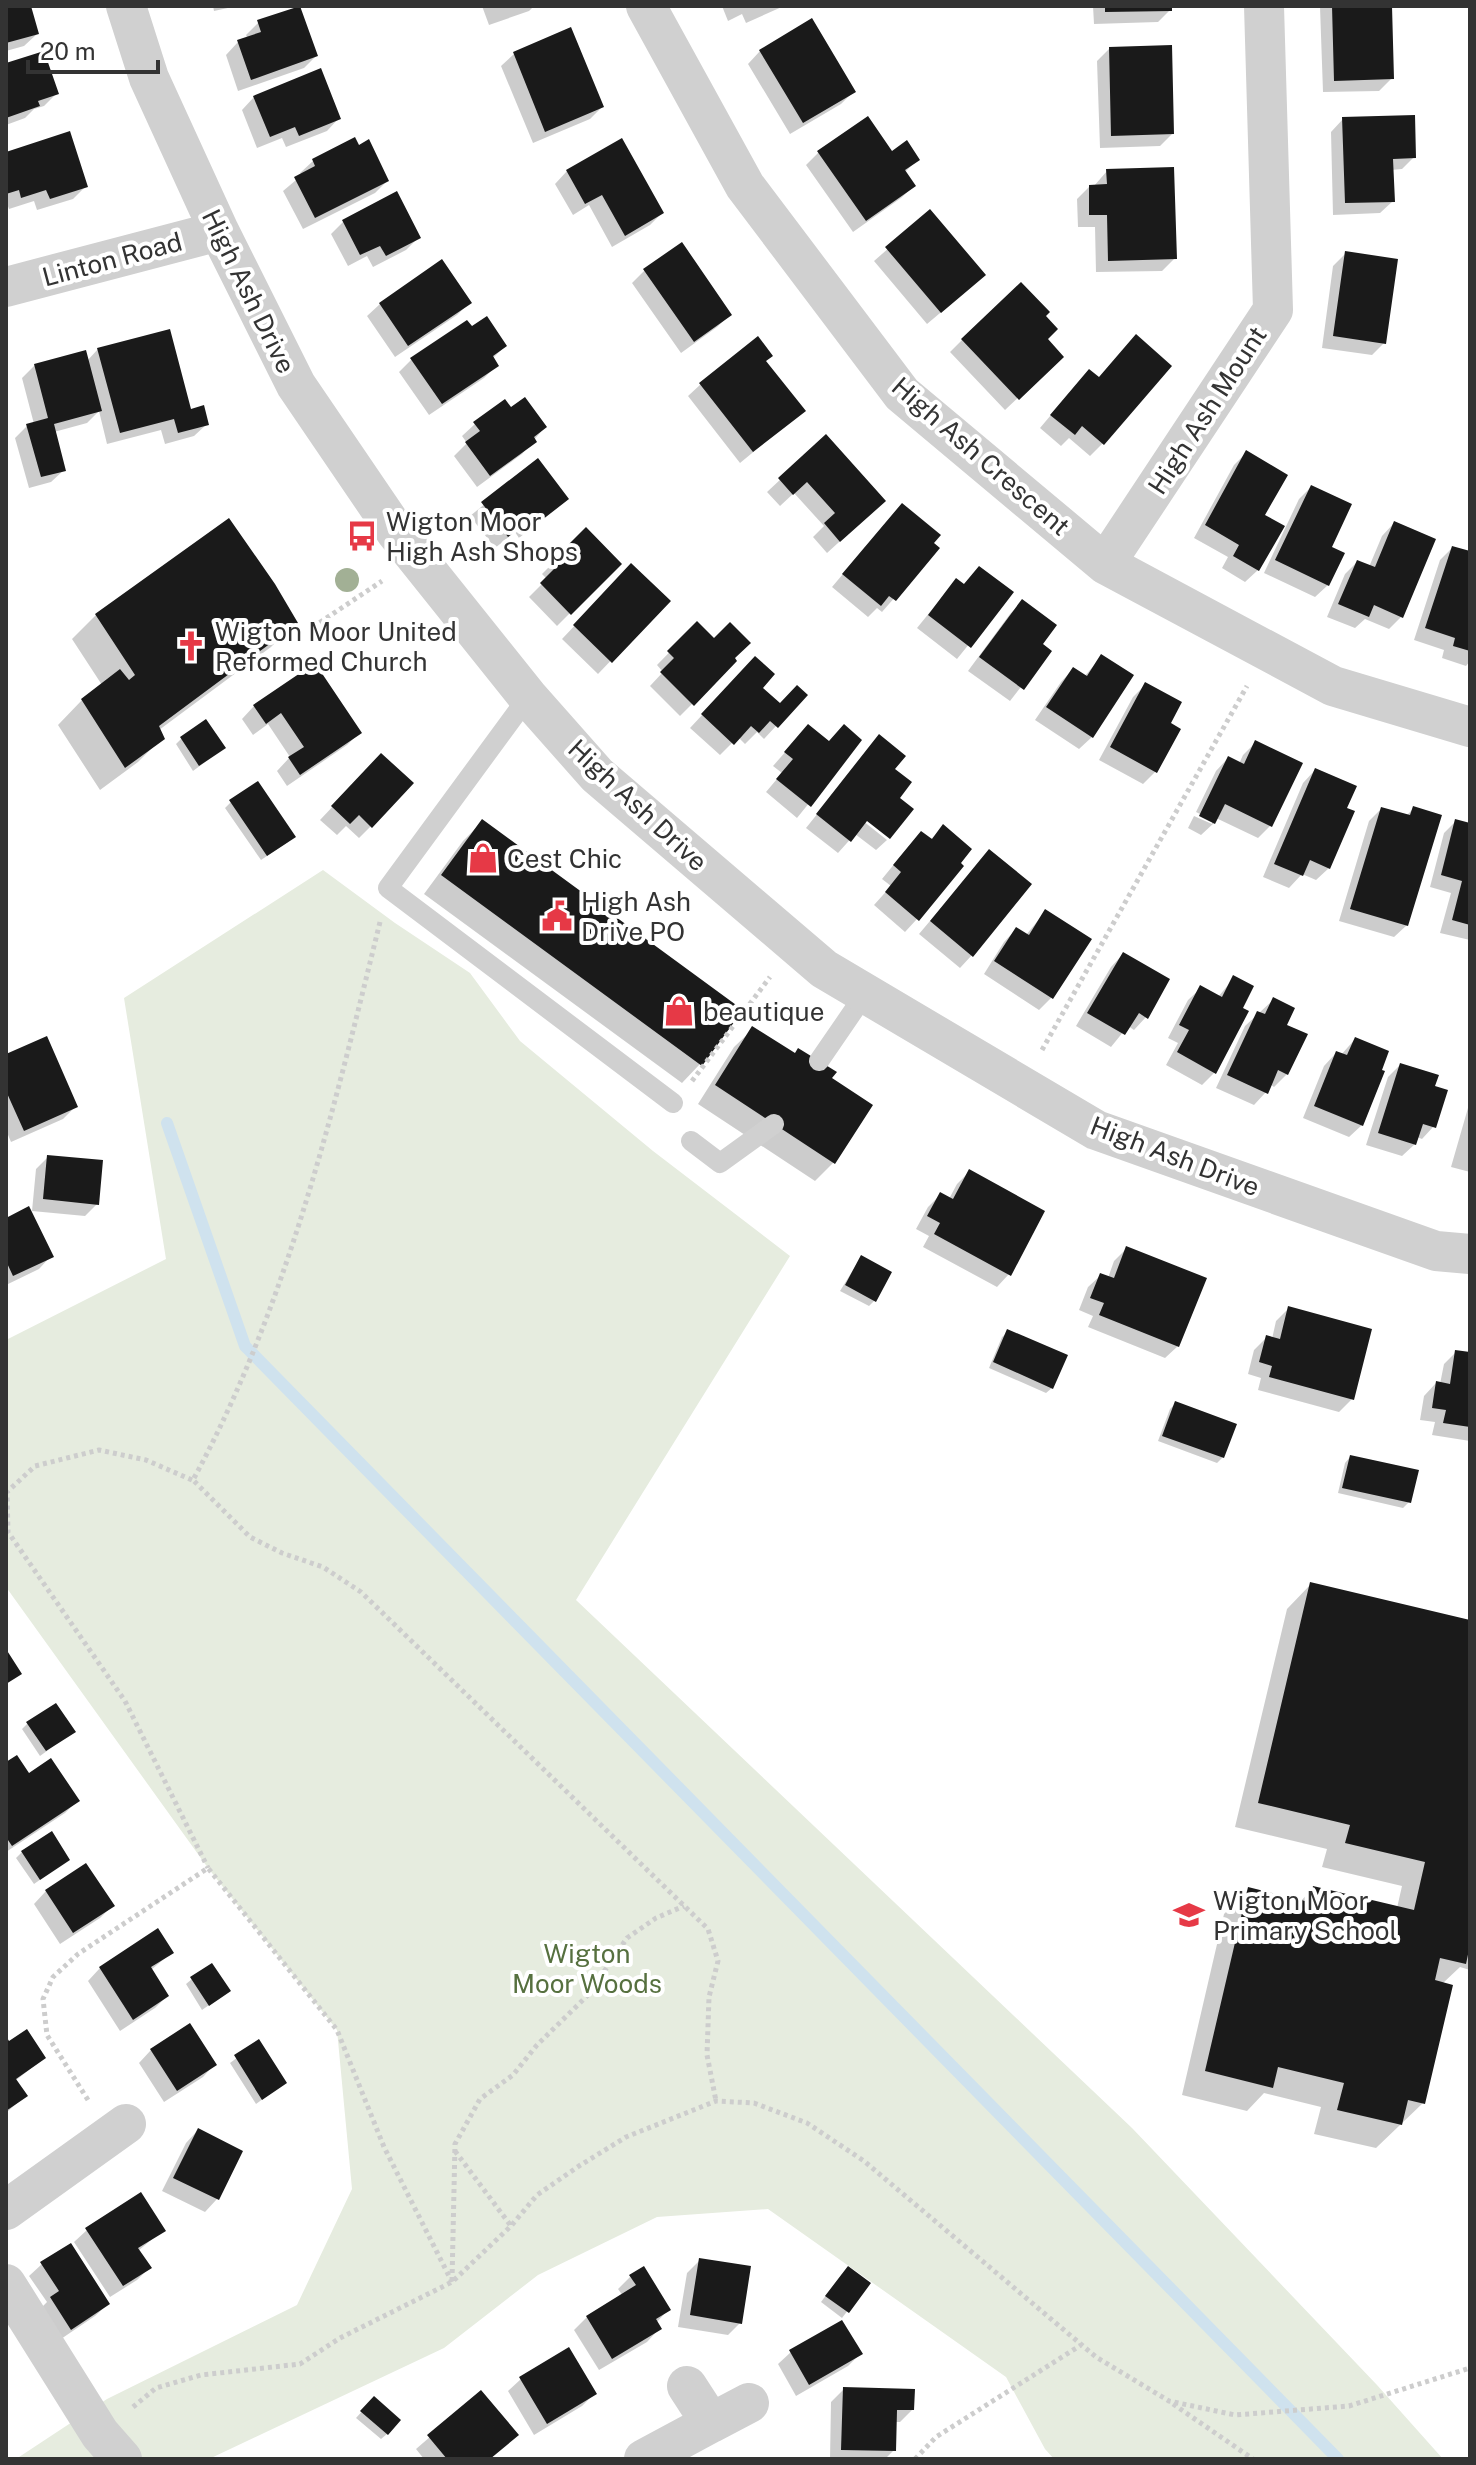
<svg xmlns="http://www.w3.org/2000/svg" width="1476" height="2465" font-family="'Public Sans',sans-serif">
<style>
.green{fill:#e6ecdf}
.shadow{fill:#0003}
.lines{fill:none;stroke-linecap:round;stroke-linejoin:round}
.stream{stroke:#cfe2ee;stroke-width:12}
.building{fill:#1a1a1a}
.path{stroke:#cdcdcd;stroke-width:5;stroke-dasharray:4 4;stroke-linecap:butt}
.lane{stroke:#d0d0d0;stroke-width:20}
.street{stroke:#d0d0d0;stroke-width:40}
.tree{fill:#a2b095}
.labels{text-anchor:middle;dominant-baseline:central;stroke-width:8;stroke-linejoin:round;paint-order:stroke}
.street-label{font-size:26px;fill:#333;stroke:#fff}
.poi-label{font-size:26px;fill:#333;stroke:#fff;text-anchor:start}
.park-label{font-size:26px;fill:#56703f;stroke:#fff}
</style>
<rect width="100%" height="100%" fill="#fff"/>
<path class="green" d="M323,870L395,923L470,973L520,1041L653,1151L790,1256L576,1600L1132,2128L1377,2385L1443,2459H1054L1045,2449L1006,2377L768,2209L657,2217L538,2275L444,2348L209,2459H16L107,2399L297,2305L352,2189L337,2030L208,1868L6,1587V1340L166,1259L124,998Z"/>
<path class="shadow" d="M6,6H29L37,34L24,46L6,51Z
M213,6H237L214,11Z
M482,6H534L529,11L489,25Z
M722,6H784L746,23L742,14L728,21Z
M1093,6H1170V10L1158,22L1094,24Z
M1390,6L1392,78L1379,91L1323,92L1320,7Z
M259,22L316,56L304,68L238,91L226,55L238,42L248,39L246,35Z
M1110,48L1172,134L1160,146L1100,148L1097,61Z
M760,51L853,92L841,104L790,134L748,64Z
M514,54L602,107L590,119L533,143L501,66Z
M6,66L57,93L44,106L34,109L25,118L6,125Z
M254,97L339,118L327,131L286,147L282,138L257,148L242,110Z
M867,119L891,154L918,159L905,172L914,186L901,198L853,232L806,165L818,153Z
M1343,119L1414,157L1402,169L1391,170L1393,201L1380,213L1333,215L1331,132Z
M6,155L86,186L73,199L37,210L34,201L9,209L6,201Z
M313,161L387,181L375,193L303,229L283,191L302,175L300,173Z
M567,171L662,213L650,225L612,247L589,205L573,215L555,184Z
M1107,171L1175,258L1162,271L1096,272L1095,227H1078L1077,199L1089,187L1094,186Z
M930,212L971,287L927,324L874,261Z
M343,222L418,238L406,250L373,267L367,256L348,266L331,234Z
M1346,253L1384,343L1372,355L1322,348L1333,266Z
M645,270L730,315L717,327L681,353L632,283Z
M470,302L457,315L395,357L367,316L380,304Z
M1045,339L1062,356L1005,410L950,352L962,340Z
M505,346L492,359L496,366L484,378L429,415L399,372L411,360Z
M98,349L207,424L194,436L165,444L161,430L107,444L99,411L87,423L54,432L64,470L51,482L29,488L15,438L27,426L34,424L22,378L35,365L87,361Z
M764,362L803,411L740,463L688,396L701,384Z
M1098,379L1103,443L1090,456L1069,438L1061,446L1040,428L1077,384Z
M475,424L545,427L522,454L477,487L454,456L467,443L462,436Z
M826,437L871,513L827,553L813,537L824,526L794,493L780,506L767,492Z
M1246,453L1258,570L1245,582L1222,568L1228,557L1194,538L1234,465Z
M538,461L567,499L519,538L515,532L495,548L470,516Z
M1311,487L1329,548L1328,585L1315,597L1264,573L1299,499Z
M890,518L937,549L882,612L877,608L868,617L832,587Z
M1394,523L1401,617L1389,629L1365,619L1355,628L1327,617L1345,574L1357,562L1369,567L1382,536Z
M586,530L619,564L557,626L529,597L547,579L542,574Z
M1452,548L1470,553V661L1466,666L1442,658L1444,650L1414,640L1440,560Z
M631,566L668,601L598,674L562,639Z
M979,568L1011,592L957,659L917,628L956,580L963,585Z
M1022,602L1040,644L1049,651L1010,701L968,671L1010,614Z
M96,615L295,623L271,647L159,730L162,738L138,762L100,790L58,725L82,700L102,685L72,639Z
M697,624L735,661L680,716L650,686L663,672L657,665Z
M1101,657L1092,737L1079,749L1035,720L1061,682L1073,669L1084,677Z
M314,666L359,733L347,745L287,786L277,771L290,757L268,724L253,735L242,719L254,706Z
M743,671L760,688L776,726L764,739L757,732L745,744L738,737L720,755L690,728Z
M1146,684L1168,724L1155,772L1143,784L1099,760L1133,697Z
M808,726L828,743L860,740L797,818L766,792L782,773L773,766Z
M879,737L858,817L887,840L876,850L855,834L838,853L806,828Z
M181,739L224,748L193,771L176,744Z
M1256,742L1270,826L1258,838L1216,818L1214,823L1201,835L1188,828L1194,816L1212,824V820L1196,812L1216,771L1228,758L1239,764L1243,755Z
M369,768L371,826L359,838L346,826L337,835L320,820Z
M1315,770L1345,809L1329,868L1316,880L1302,874L1289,888L1263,877L1303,783Z
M231,802L288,842L261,860L225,808Z
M1414,808L1407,925L1394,937L1339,921L1369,821L1381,809L1406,816Z
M1456,821L1470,825V940L1440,933L1451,893L1430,887L1444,833Z
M482,822L700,1064L682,1083L424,894L463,841Z
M944,827L917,919L905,932L874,905L891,886L882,879L909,846L930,840Z
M989,851L972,955L960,968L919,934Z
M1045,912L1052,997L1039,1010L984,974L1004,942L1016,929L1026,935Z
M1123,954L1146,1017L1134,1030L1128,1026L1111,1047L1076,1026L1111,967Z
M1234,978L1214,1073L1202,1085L1166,1065L1178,1043L1168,1038L1188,1000L1201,988L1218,997Z
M1273,1000L1285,1026L1287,1074L1274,1087L1270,1084L1266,1092L1254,1105L1216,1088L1245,1026Z
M753,1029L830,1079L834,1162L815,1181L698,1104L734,1047Z
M1355,1039L1362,1125L1349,1137L1303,1118L1324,1066L1336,1053L1341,1055Z
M6,1056L76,1106L63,1119L11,1142L6,1130Z
M1400,1065L1433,1087L1434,1126L1422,1139L1417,1137L1415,1144L1402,1156L1366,1145L1388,1077Z
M1470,1101V1172L1451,1167Z
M48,1157L97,1204L85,1216L32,1211L36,1169Z
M969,1172L1009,1274L997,1287L923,1247L929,1236L916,1229L928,1207L940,1195L949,1199L957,1184Z
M6,1220L51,1256L39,1269L6,1285Z
M1127,1248L1178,1346L1165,1358L1088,1327L1093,1316L1079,1310L1088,1287L1101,1275L1108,1278L1114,1261Z
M861,1257L874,1301L869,1306L840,1291Z
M1289,1308L1352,1399L1339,1412L1258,1390L1261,1378L1248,1374L1254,1350L1266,1338L1272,1339L1276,1321Z
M1008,1332L1052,1388L1046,1393L989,1368L1002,1337Z
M1456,1352L1470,1354V1441L1432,1435L1435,1422L1420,1420L1424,1396L1436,1383L1440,1384L1444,1364Z
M1175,1404L1223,1457L1217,1463L1158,1441L1170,1409Z
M1350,1457L1409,1502L1403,1508L1338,1493L1345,1463Z
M1311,1584L1470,1622V1970L1460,1967L1442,1984L1423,2103L1376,2148L1314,2134L1321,2107L1264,2093L1247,2111L1182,2095L1224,1914L1248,1890L1300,1902L1313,1888L1397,1908L1402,1886L1322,1867L1327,1849L1235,1827L1287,1609Z
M28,1723L73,1732L40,1756L22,1729Z
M6,1765L77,1801L65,1813L6,1852Z
M22,1852L68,1860L34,1884L16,1858Z
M46,1891L112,1906L100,1918L60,1944L34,1904Z
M171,1953L151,1970L167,1996L155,2008L120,2031L88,1981L100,1968Z
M192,1979L229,1991L202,2010L186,1984Z
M6,2040L44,2058L15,2081L25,2096L6,2113Z
M258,2042L285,2083L256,2104L230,2063Z
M151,2050L215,2064L203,2077L164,2102L139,2063Z
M198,2130L241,2152L217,2199L205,2212L162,2191L186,2143Z
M87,2230H163L138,2251L149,2268L137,2280L110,2297L74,2242Z
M700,2260L740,2323L728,2335L678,2327L687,2273Z
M42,2264L108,2304L95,2316L58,2341L38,2311L47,2302L29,2276Z
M842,2274L868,2284L842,2318L821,2302Z
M630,2277L668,2310L656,2323L659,2329L647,2342L599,2370L574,2330L587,2317L623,2296L618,2289Z
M791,2352L860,2354L848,2366L796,2396L778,2364Z
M521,2379L594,2394L582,2406L534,2435L508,2391Z
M844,2389L912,2410L900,2422H895L894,2450L885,2459H830L831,2402Z
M481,2393L516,2435L490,2459H424L416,2449Z
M374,2398L387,2434L381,2439L356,2418Z"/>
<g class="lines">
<path class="stream" d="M167,1123L245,1346L1338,2459"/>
</g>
<path class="building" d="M6,6H31L39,34L6,43Z
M300,6L318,56L251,80L237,40L261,32L257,20Z
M1105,6H1172V11L1105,12Z
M1332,6H1392L1394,79L1334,81Z
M812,18L856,92L803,123L759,50Z
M571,27L604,107L545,132L513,52Z
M1172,45L1174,134L1111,136L1109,47Z
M44,51L59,94L38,101L40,106L6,118V63Z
M321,68L341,119L299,136L295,127L270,137L253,96Z
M1415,115L1416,158L1393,159L1395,202L1345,203L1342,117Z
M868,116L892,151L907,140L920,160L905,170L916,186L866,221L817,151Z
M70,131L88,187L50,199L46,190L21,198L19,190L6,194V152Z
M355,137L359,145L369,139L389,181L315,218L294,177L315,166L312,159Z
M622,138L664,213L625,236L602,195L585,204L566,170Z
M1174,167L1177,259L1108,261L1107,215H1089V185L1107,184L1106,169Z
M397,191L421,238L386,256L380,246L360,255L342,220Z
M930,209L986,275L941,313L885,247Z
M682,242L732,315L694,342L643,269Z
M1345,251L1398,259L1386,344L1333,336Z
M442,259L472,303L408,346L379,303Z
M1021,282L1050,312L1046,316L1058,329L1048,339L1064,357L1019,400L961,339Z
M487,316L507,346L493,356L499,366L442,404L410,358L467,320L472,326Z
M170,329L191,409L204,405L209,425L178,433L174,419L120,433L97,348Z
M1136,334L1172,366L1104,445L1082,426L1075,435L1050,415L1089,369L1099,377Z
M758,336L773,356L766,361L806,411L753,452L699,383Z
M86,350L102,411L54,424L66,471L41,477L26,424L48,418L34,364Z
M525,397L547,427L534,437L537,442L490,476L465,442L480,431L473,422L505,399L511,407Z
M826,434L886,501L840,542L824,523L835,513L807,482L793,495L778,478Z
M1246,450L1288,475L1265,515L1285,526L1259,571L1233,556L1239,545L1205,525Z
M538,458L569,499L533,527L528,521L508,537L481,502Z
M1311,485L1352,504L1332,547L1345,553L1329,586L1275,560Z
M902,503L941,535L934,543L940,548L896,601L889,596L881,606L842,574Z
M229,518L275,584L298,623L159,726L165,739L125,768L81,699L120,669L129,680L135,675L95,614Z
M1394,521L1436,539L1403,618L1374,605L1369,617L1338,604L1357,560L1375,567Z
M586,527L622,564L571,615L540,583L558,565L553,560Z
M1452,546L1470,551V651L1453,646L1455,638L1425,628Z
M631,563L671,601L612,663L573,625Z
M979,566L1014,592L971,648L928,615L956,578L964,584Z
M1022,599L1057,625L1043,644L1052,651L1024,690L979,657Z
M697,621L714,638L730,622L751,643L735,658L737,661L694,706L660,672L674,658L667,651Z
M1101,654L1134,675L1093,738L1046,707L1073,667L1087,676Z
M755,656L775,674L763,688L780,703L797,685L808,695L778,728L770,721L759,733L751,726L734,745L701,714Z
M315,663L362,733L300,775L288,757L304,747L281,713L266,724L253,705Z
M1145,682L1182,702L1171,723L1181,729L1157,773L1110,747Z
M206,719L226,748L199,766L180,737Z
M808,724L829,741L844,724L862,740L811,807L776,779L793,759L784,752Z
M879,734L906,756L895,769L912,782L900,798L914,809L890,839L867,821L851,842L816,814Z
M1255,740L1303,763L1272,827L1225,804L1215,824L1199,816L1228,756L1244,764Z
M381,753L414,783L372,828L359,815L350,824L331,806Z
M1315,768L1357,786L1347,808L1355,811L1330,869L1310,860L1303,876L1274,864Z
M258,781L296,837L267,856L229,800Z
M1413,806L1442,815L1408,926L1350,909L1381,807L1410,815Z
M482,819L743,1010L702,1066L441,875Z
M1455,819L1470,823V925L1452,920L1462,881L1441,875Z
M943,824L972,849L961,863L964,866L919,921L885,892L901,872L893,865L921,831L932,839Z
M989,849L1032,884L973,957L930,921Z
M1045,909L1092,939L1053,999L994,961L1016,927L1029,935Z
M1123,952L1170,979L1148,1019L1139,1013L1125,1035L1087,1013Z
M1233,975L1254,986L1243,1008L1249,1011L1216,1074L1177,1052L1189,1030L1179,1025L1200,985L1222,997Z
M1273,997L1295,1008L1287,1025L1308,1034L1288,1075L1278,1070L1268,1094L1227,1075L1257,1011L1265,1014Z
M752,1026L795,1053L798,1048L837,1072L832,1078L873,1105L835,1164L715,1085Z
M47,1036L78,1107L24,1131L6,1091V1054Z
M1355,1037L1389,1051L1382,1070L1385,1071L1363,1126L1314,1106L1336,1051L1347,1055Z
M1400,1063L1439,1075L1435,1086L1448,1090L1436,1128L1423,1124L1416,1145L1378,1133Z
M47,1155L103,1160L99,1205L43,1199Z
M969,1169L1045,1211L1011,1276L934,1234L940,1223L927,1216L940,1192L953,1199Z
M29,1206L54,1257L13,1276L6,1261V1218Z
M1126,1246L1207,1278L1179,1347L1099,1315L1104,1303L1090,1298L1100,1273L1114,1278Z
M861,1255L892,1272L876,1302L845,1285Z
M1288,1306L1372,1329L1354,1400L1269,1377L1272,1366L1259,1362L1266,1335L1280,1339Z
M1007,1329L1068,1355L1053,1389L993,1362Z
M1455,1350L1470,1352V1427L1443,1423L1446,1410L1432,1408L1436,1381L1450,1384Z
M1175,1401L1237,1424L1224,1458L1162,1436Z
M1350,1455L1419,1470L1411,1503L1342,1488Z
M1310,1582L1470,1620V1945L1466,1964L1440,1958L1435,1980L1453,1985L1425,2104L1408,2100L1402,2125L1337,2110L1344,2083L1278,2067L1273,2088L1205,2071L1248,1887L1309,1902L1313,1886L1414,1910L1425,1862L1345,1843L1350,1825L1258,1803Z
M6,1649L22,1674L6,1684Z
M56,1703L76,1732L46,1751L26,1722Z
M17,1755L29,1773L51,1758L80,1801L12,1846L6,1837V1762Z
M52,1831L70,1860L40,1880L21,1851Z
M86,1863L115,1906L73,1933L45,1890Z
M158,1928L174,1953L151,1967L169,1996L133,2020L99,1967Z
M212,1963L231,1991L209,2006L190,1977Z
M190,2023L217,2065L177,2091L150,2049Z
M27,2029L46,2058L16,2079L28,2096L6,2111V2036L9,2041Z
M259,2039L287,2083L262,2100L234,2055Z
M198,2128L243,2151L219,2200L173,2178Z
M141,2192L166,2231L138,2248L152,2268L123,2286L85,2228Z
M71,2243L110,2304L71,2330L50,2297L59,2291L40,2262Z
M699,2258L751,2266L742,2324L690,2315Z
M644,2266L671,2310L656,2319L662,2329L612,2359L586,2316L636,2285L629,2275Z
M848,2266L871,2283L849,2313L825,2296Z
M842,2320L863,2354L809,2385L789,2350Z
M569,2347L597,2394L547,2424L519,2377Z
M843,2387L915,2389L914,2410H897L896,2451L841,2450Z
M481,2390L519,2435L490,2459H447L427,2435Z
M374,2396L401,2420L388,2435L360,2411Z"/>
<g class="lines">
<path class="path" d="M313,627L382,581
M380,922C333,1113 287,1307 193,1480L250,1537L282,1553L323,1567L361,1592L708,1929L718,1961L709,1997L707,2055L716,2101
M1042,1050L1247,686
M692,1081L770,977
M192,1480L146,1460L99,1450L35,1466L7,1492L8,1532L125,1701L208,1868
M88,2100L47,2035L43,1999L53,1977L78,1954L208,1868L337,2030L384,2147L452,2282
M455,2151L511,2226
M452,2281L455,2144L480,2099L513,2075L537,2045L588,1995L627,1938L656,1918L684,1906
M1173,2404L1253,2459
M133,2407L156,2388L201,2375L300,2364L340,2338L452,2282L511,2226L537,2195L579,2166L626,2137L716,2101L754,2103L807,2123L864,2161L1096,2357L1169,2401L1235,2415L1349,2406L1470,2368
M915,2459L936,2437L1081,2345"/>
<path class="lane" d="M528,697L388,888L673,1103
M819,1061L865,994
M691,1141L720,1163L774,1124"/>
<path class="street" d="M126,6L149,78L219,231L296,385L396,532L528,697L597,775L824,969L1096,1130L1436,1251L1470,1254
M646,6L745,186L902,394L1105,564L1333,686L1470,727
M6,287L219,231
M1105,564L1273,310L1264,6
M6,2210L126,2124
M6,2284L100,2434L122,2459
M687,2386L711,2423L749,2403
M644,2459L711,2423"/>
</g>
<circle class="tree" cx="347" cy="580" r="12"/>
<defs>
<g id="bus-bare" transform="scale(2.4)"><path d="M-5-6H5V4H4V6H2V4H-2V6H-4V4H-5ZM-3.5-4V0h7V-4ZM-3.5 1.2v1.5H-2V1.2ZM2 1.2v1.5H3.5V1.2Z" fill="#e63946" stroke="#fff" stroke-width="2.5" paint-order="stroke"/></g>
<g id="church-bare" transform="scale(2.4)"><path d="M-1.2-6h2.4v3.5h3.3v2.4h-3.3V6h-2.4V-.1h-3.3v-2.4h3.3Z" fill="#e63946" stroke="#fff" stroke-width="2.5" paint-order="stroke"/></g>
<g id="shop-bare" transform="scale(2.4)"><path d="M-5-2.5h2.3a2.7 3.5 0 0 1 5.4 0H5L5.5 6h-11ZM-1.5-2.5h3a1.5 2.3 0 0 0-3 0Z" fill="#e63946" stroke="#fff" stroke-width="2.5" paint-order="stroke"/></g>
<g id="civic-bare" transform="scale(2.4)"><path d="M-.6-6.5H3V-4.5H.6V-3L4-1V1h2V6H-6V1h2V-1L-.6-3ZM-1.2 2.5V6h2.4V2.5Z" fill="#e63946" stroke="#fff" stroke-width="2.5" paint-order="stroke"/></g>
<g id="school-bare" transform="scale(2.4)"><path d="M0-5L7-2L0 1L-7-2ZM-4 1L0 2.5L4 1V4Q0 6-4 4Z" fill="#e63946" stroke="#fff" stroke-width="2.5" paint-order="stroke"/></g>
</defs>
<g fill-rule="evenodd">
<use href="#bus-bare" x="362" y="536"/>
<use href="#church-bare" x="191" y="646"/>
<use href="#shop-bare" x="483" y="858"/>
<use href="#civic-bare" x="557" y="916"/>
<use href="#shop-bare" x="679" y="1011"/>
<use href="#school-bare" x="1189" y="1915"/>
</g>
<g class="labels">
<g class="street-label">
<text transform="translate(112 259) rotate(-15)">Linton Road</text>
<text transform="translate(249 291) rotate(64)">High Ash Drive</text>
<text transform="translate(1207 410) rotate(-57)">High Ash Mount</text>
<text transform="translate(981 456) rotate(41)">High Ash Crescent</text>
<text transform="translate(638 805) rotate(43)">High Ash Drive</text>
<text transform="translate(1175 1156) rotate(21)">High Ash Drive</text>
</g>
<g class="poi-label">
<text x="386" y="521">Wigton Moor<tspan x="386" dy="30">High Ash Shops</tspan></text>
<text x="215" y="631">Wigton Moor United<tspan x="215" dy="30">Reformed Church</tspan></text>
<text x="507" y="858">Cest Chic</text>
<text x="581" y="901">High Ash<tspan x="581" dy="30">Drive PO</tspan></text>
<text x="703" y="1011">beautique</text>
<text x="1213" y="1900">Wigton Moor<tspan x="1213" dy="30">Primary School</tspan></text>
</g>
<g class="park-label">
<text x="587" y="1953">Wigton<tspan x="587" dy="30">Moor Woods</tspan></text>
</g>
</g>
<rect width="1476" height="2465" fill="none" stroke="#333333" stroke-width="16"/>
<path d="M28 60v12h130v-12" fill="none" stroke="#333333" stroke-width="4"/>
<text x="40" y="60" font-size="24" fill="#333333" stroke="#ffffff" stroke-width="6" paint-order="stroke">20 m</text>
</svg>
